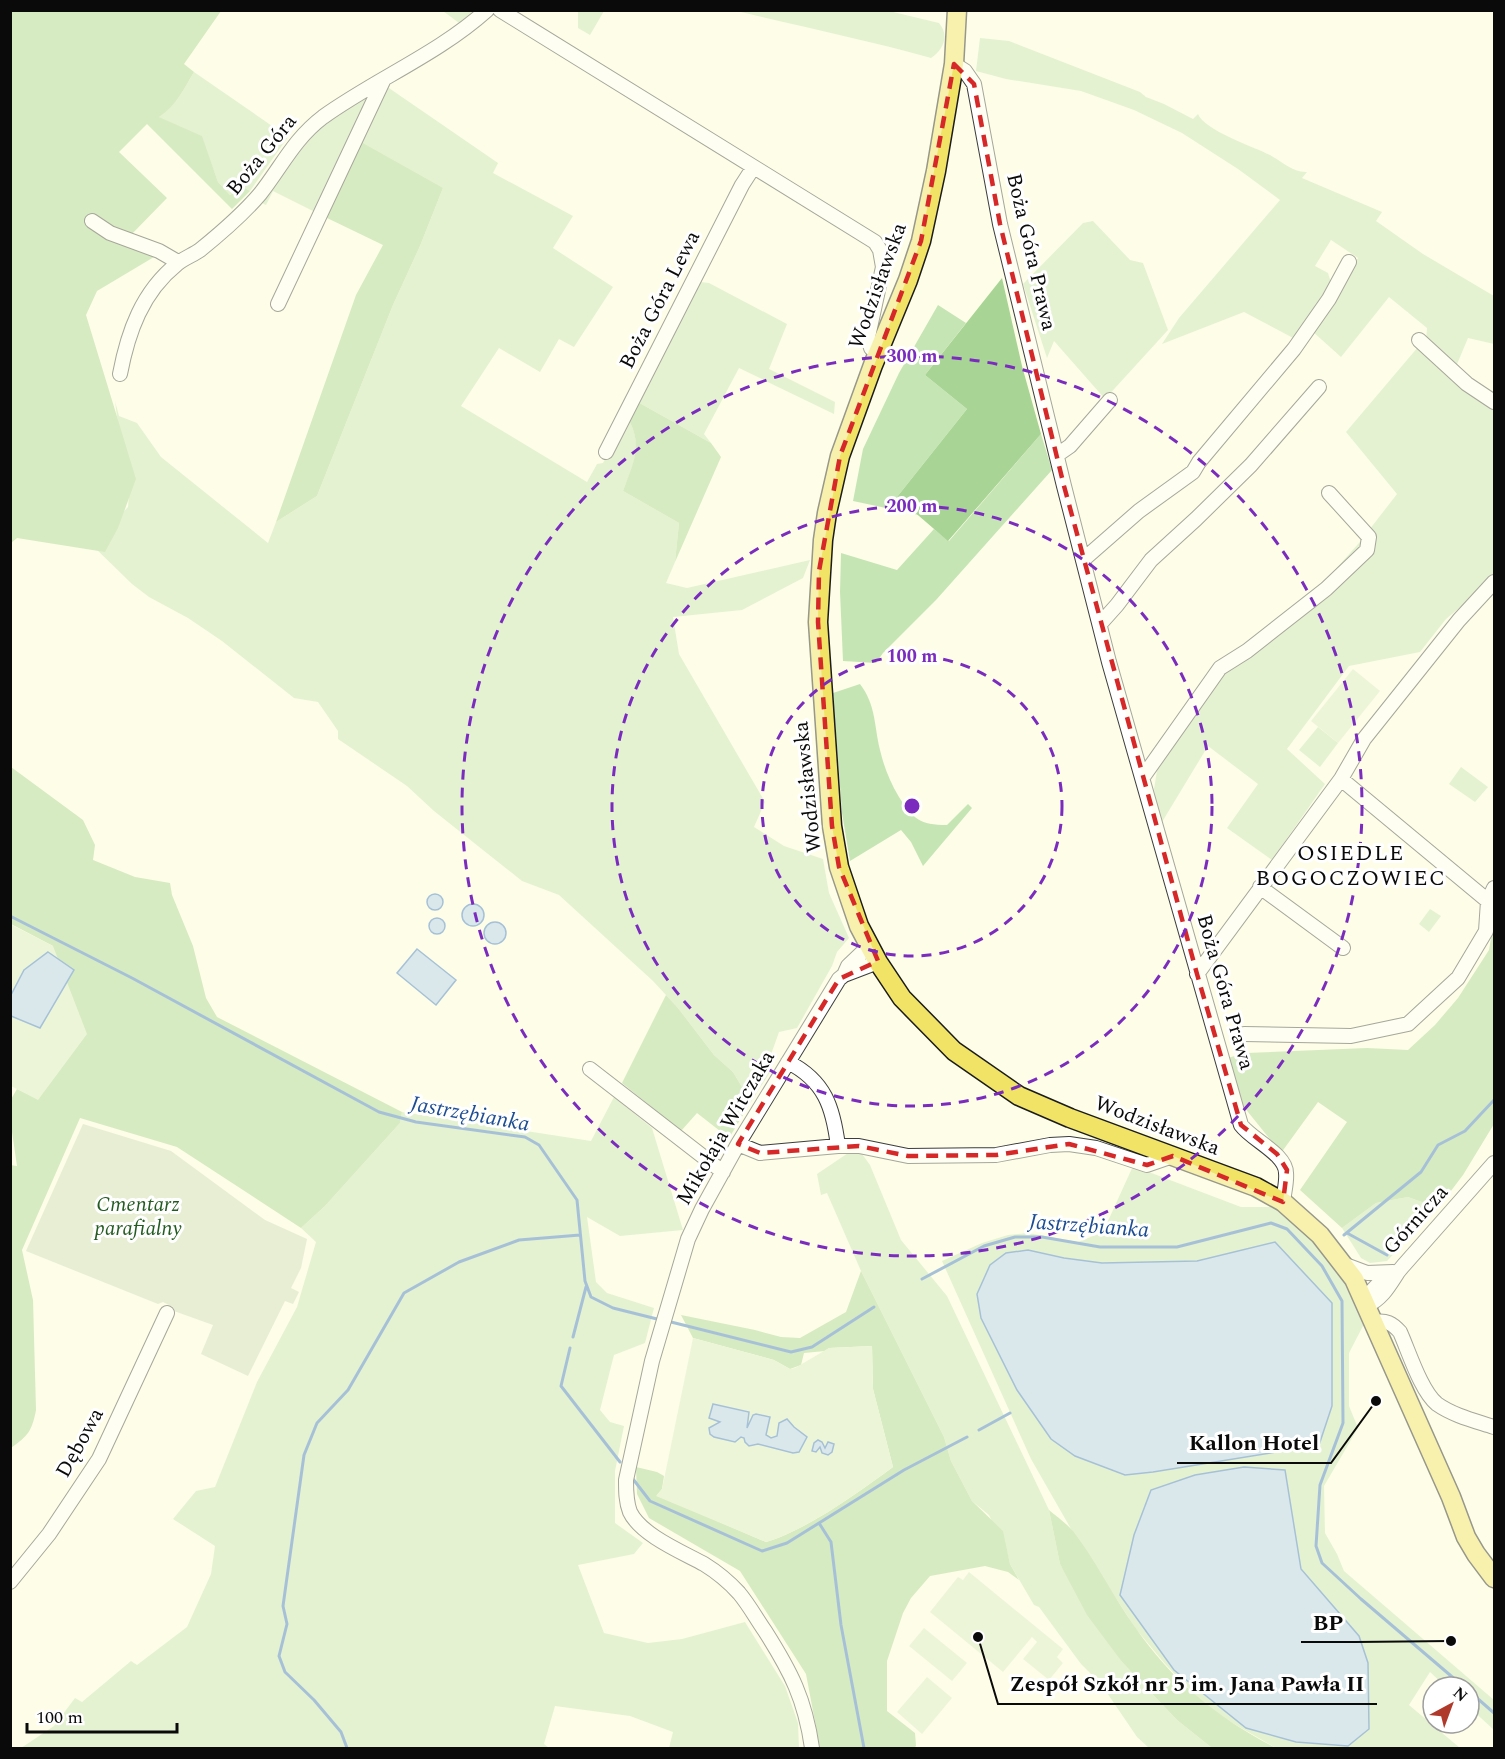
<svg xmlns="http://www.w3.org/2000/svg" width="1505" height="1759" font-family="Spectral,serif">
<style>
.green{fill:#c6e5b5}
.forest{fill:#a8d495}
.cemetery{fill:#cddcbc}
.pitch{fill:#d9ecc6}
.water{fill:#b0cff1;stroke:#3c79c3;stroke-width:1.5}
.lines{fill:none;stroke-linecap:round;stroke-linejoin:round}
.stream{stroke:#3c79c3;stroke-width:3}
.minor-casing{stroke:#3d3d3d;stroke-width:16}
.major-casing{stroke:#1b1b1b;stroke-width:21}
.minor{stroke:#fff;stroke-width:14}
.major{stroke:#f0e366;stroke-width:18}
.marked{fill:none;stroke:#d62828;stroke-width:4.5;stroke-dasharray:12 8;stroke-linejoin:round}
.ring{fill:none;stroke:#7b2cbf;stroke-width:3;stroke-dasharray:10 8}
.labels{text-anchor:middle;dominant-baseline:central;stroke-width:6;stroke-linejoin:round;paint-order:stroke}
.street-label{font-size:21px;fill:#0a0a0a;stroke:#fff}
.park-label{font-size:21px;font-style:italic;fill:#235c20;stroke:#fff}
.neighbourhood-label{font-size:22px;letter-spacing:1.5px;fill:#0a0a0a;stroke:#fff}
.water-label{font-size:22px;font-style:italic;fill:#1d4d92;stroke:#fff}
.centre{fill:#7b2cbf;stroke:#fff;stroke-width:3}
.ring-label{font-size:18px;text-anchor:middle;font-weight:bold;fill:#7b2cbf;stroke:#fff;stroke-width:6;stroke-linejoin:round;paint-order:stroke}
.leader{fill:none;stroke:#0a0a0a;stroke-width:2}
.callout-dot{fill:#0a0a0a;stroke:#fff;stroke-width:2}
.callout-label{font-size:22px;text-anchor:middle;font-weight:bold;fill:#0a0a0a;stroke:#fff;stroke-width:6;stroke-linejoin:round;paint-order:stroke}
</style>
<rect width="100%" height="100%" fill="#fefde8"/>
<path class="green" d="M443,11H482L463,26Z
M578,11H604L590,35L578,28Z
M737,11H889L939,23C950,36 943,50 931,58C867,40 802,27 737,11Z
M980,38L1009,41L1140,92L1146,97L1164,104L1193,119L1198,114C1204,130 1254,147 1270,155C1281,161 1294,173 1307,172L1302,178L1382,212L1376,221L1423,254L1494,296V344L1468,338L1455,369L1426,341L1427,328L1389,297L1341,357L1312,331L1358,258L1331,240L1315,266L1328,273L1332,286L1295,339L1244,312L1162,344L1179,318L1280,200L1238,169L1182,133L1134,110L1081,91L1006,79L976,71Z
M194,72L288,137L250,191L243,187L230,195L218,182L201,136L158,117C176,106 184,89 194,72Z
M386,86L498,163L493,173L573,216L553,248L613,287L574,347L559,339L540,372L499,348L461,406L587,482L597,464L603,463L627,417C644,445 634,463 623,491L679,523L675,562L666,583L687,588L810,560L803,578L742,610L673,617L679,654L765,802L754,827L784,846L823,859L829,893L849,938L837,952L832,966L797,1028L779,1032L768,1063L772,1069L751,1102L733,1072L714,1055L678,1008L653,981L559,895L522,881L434,811L407,786L338,739V731L318,702L294,698L222,641L188,618L149,597L132,584L92,545L128,507L130,482L120,439L115,401L119,416L137,423L161,457L268,543L276,522L317,496L393,305L420,246L443,188L325,217L273,191L266,205L258,201L323,120Z
M1093,221L1130,260L1143,263L1168,330L1105,399L1054,341L1047,358L1023,284L1083,223Z
M701,282L709,283L787,324L769,369L835,402L834,414L739,368L704,434L711,443L636,401Z
M938,305L966,323L925,375L967,409L897,497L919,515L853,501L863,449L899,373Z
M1418,347L1494,403V574L1482,589L1446,619L1420,652L1349,666L1287,749L1325,784L1272,860L1227,828L1258,784L1208,746L1159,827L1154,789L1157,771L1221,677L1317,590L1359,543L1397,494L1346,432Z
M1041,434L1052,470L936,600L883,653L876,663L843,661L840,592L841,553L897,570L934,529L949,541Z
M860,684C876,705 874,725 880,750C884,767 890,782 899,797C913,819 920,825 947,825L968,804L972,808L923,866L911,842L901,830L850,861L842,813L833,693Z
M1318,727L1338,743L1320,767L1299,750Z
M1461,767L1488,787L1475,802L1449,784Z
M1430,909L1441,916L1429,932L1419,924Z
M614,1097L652,1128L683,1230L620,1236L587,1217L596,1282L607,1293L654,1308L645,1343L614,1355L600,1410L610,1422L624,1426L615,1471V1523L643,1543L634,1554L578,1565L604,1633L648,1643L682,1639L745,1622L785,1686L798,1723L799,1748H669L673,1732L630,1716L555,1706L544,1744L549,1748H21L54,1726L75,1698L82,1702L131,1661L137,1665L187,1627L211,1574L215,1546L173,1519L196,1491L215,1487L257,1382L297,1307L316,1242L301,1228L325,1206L400,1123L402,1112L591,1141Z
M857,1147L870,1165L901,1240L947,1296L1049,1510L1060,1564L1122,1662L1177,1720L1212,1748H1149L1137,1737L1101,1684L1081,1664L1039,1607L1034,1605L1010,1564L1007,1552L989,1515L972,1501L951,1461L944,1437L861,1271L827,1193L821,1195L817,1174Z
M1133,1166L1241,1207H1277L1310,1232L1344,1279L1364,1324L1349,1353V1406L1358,1428L1324,1486L1325,1533L1337,1554L1344,1571L1494,1700V1730L1469,1707V1687H1446L1430,1672L1409,1705L1460,1748H1375L1373,1747L1372,1748H1276L1224,1718L1200,1700L1165,1664L1136,1629L1071,1529L1031,1459L942,1261L982,1243L1008,1235L1028,1233L1078,1242L1103,1232Z
M1408,1197L1438,1208L1387,1261L1370,1263L1361,1258L1342,1228L1376,1203Z"/>
<path class="forest" d="M11,11H221L184,64L194,72C184,89 176,106 159,117L202,136L218,182L230,195L243,187L250,191L232,209L147,124L119,152L167,198L128,238L159,254L97,291L86,315L136,479L118,528L105,552L17,538L11,543Z
M361,142L443,188L420,246L393,305L317,496L276,522L356,295L383,245L325,217Z
M1002,278L1022,366L1041,434L948,541L897,497L967,409L925,375Z
M636,401L711,443L721,457L675,562L679,523L623,491C633,463 644,445 627,417Z
M11,767L83,820L95,845L93,860L135,877L170,883L172,895L193,946L206,998L217,1017L402,1112L400,1123L325,1206L301,1228L177,1147L80,1118L22,1250L33,1300L36,1410C32,1431 28,1436 11,1448L10,1165L17,1166L11,1125L10,1101L17,1089L39,1099L53,946L11,924Z
M1494,921V1124L1463,1175L1438,1208L1408,1197L1376,1203L1342,1228L1300,1190L1347,1122L1318,1102L1281,1153L1244,1107L1227,1058L1247,1053L1367,1048L1408,1050L1435,1025L1458,998L1489,950Z
M666,995L678,1008L714,1055L733,1072L751,1102L729,1138L697,1113L681,1131L622,1083Z
M861,1271L944,1437L951,1461L972,1501L1003,1531L1010,1564L1019,1580L1008,1572L985,1566L930,1576L911,1598L903,1613L887,1661V1711L915,1733L916,1746L914,1748H820L806,1674L740,1571L649,1518L637,1494L636,1467L657,1472L664,1476L662,1489L657,1495L766,1542C807,1530 859,1492 893,1467L873,1389L872,1346L829,1348L825,1351L804,1353L801,1365L790,1369L774,1360L693,1338L681,1315L755,1330L781,1337L800,1338L846,1312Z
M1049,1510C1056,1516 1066,1523 1073,1531C1096,1561 1113,1596 1135,1627C1172,1681 1219,1719 1276,1748H1212L1177,1720L1122,1662L1087,1615L1060,1564Z"/>
<path class="cemetery" d="M83,1124L171,1151L265,1220L307,1239L301,1268L291,1288L299,1292L293,1304L285,1301L248,1376L201,1354L213,1325L174,1311L173,1307L163,1302L158,1304L26,1251Z"/>
<path class="pitch" d="M1353,669L1380,691L1338,743L1311,721Z
M10,924L53,946L87,1034L38,1100L11,1086Z
M693,1338L774,1360L790,1369L795,1368L829,1348L872,1346L873,1389L893,1467C859,1492 807,1530 766,1542L656,1496L662,1489Z
M969,1572L1063,1649L1057,1657L1063,1663L1049,1680L1023,1659L1037,1642L1032,1637L1003,1672L930,1612L958,1577L963,1580Z
M924,1628L967,1663L952,1681L909,1646Z
M927,1677L952,1698L922,1734L897,1712Z"/>
<path class="water" d="M427 902a8 8 0 1 1 16 0a8 8 0 1 1-16 0Z
M462 915a11 11 0 1 1 22 0a11 11 0 1 1-22 0Z
M429 926a8 8 0 1 1 16 0a8 8 0 1 1-16 0Z
M484 933a11 11 0 1 1 22 0a11 11 0 1 1-22 0Z
M417,949L456,980L436,1005L397,973Z
M48,952L74,970L40,1028L11,1016V995L24,970Z
M1275,1242L1332,1303V1406L1319,1445L1153,1472L1125,1475L1075,1456L1051,1439L1017,1390L981,1318L977,1294L990,1265L1006,1253L1028,1250L1064,1258L1102,1263L1197,1261Z
M713,1404L749,1412L747,1428L753,1415L756,1414L770,1417L766,1435L771,1438L777,1436L779,1423L787,1419L794,1427L807,1437L799,1452L793,1453L758,1444L749,1446L745,1442L744,1438L741,1437L735,1442L714,1437L710,1434L709,1428L720,1422L709,1418Z
M818,1440L822,1442L825,1448L828,1442L834,1444L832,1452L828,1455L822,1453L820,1447L816,1452L812,1451L814,1443Z
M1244,1467L1285,1470L1301,1569L1359,1636L1368,1663L1369,1729L1348,1746L1296,1742L1246,1728L1174,1670L1120,1595L1134,1535L1151,1490L1195,1475Z"/>
<g class="lines">
<path class="stream" d="M10,916L132,978L379,1112L416,1122L525,1137L539,1145L577,1200L585,1281L591,1297L613,1308L661,1320
M1347,1233L1387,1255
M1344,1235L1421,1172L1438,1145L1465,1131L1494,1100
M922,1279L984,1246L1015,1237H1042L1100,1247H1177L1271,1223L1287,1229L1322,1266L1342,1301L1343,1423L1320,1485L1316,1546L1322,1563L1361,1599L1464,1687
M667,1321L791,1352L812,1347L874,1307
M573,1337L586,1287
M570,1348L561,1386L620,1462
M979,1430L1010,1413
M633,1479L650,1501L762,1551L787,1543L904,1470L967,1437
M819,1523L831,1542L841,1625L864,1748
M1469,1691L1494,1713
M347,1748L341,1732L314,1700L285,1672L279,1656L287,1624L283,1606L304,1455L317,1423L348,1390L404,1293L459,1262L519,1240L580,1235"/>
<g class="minor-casing">
<path id="minor" d="M500,10L875,242L880,250L883,267L868,337L871,348L877,354
M954,64L965,71L974,84L1000,224L1064,486L1109,662L1241,1125C1252,1140 1286,1154 1286,1173C1287,1182 1284,1192 1283,1202
M92,221L110,233L159,251L178,262
M278,304L383,81
M1419,340L1467,384L1494,402
M120,374C128,332 142,292 177,264C184,258 193,255 200,250C221,233 243,214 260,194C282,166 294,139 323,117C376,79 438,54 487,10
M606,452L742,185L753,168
M1057,455L1070,446L1110,400
M1083,560L1139,511L1193,472L1199,462L1294,349L1329,299L1349,262
M1100,624L1117,605L1151,560L1196,519L1251,465L1319,387
M1143,777L1220,668L1247,651L1326,589L1367,550L1369,537L1329,493
M1341,779L1488,901
M1260,887L1343,948
M1197,974L1341,779L1364,739L1459,620L1494,582
M844,975L878,962
M1244,1034L1351,1036L1408,1024L1458,978L1486,931L1488,901L1494,888
M788,1062C825,1081 833,1107 838,1146
M590,1069L723,1172
M738,1144L760,1153L838,1146H859L908,1156L996,1155L1050,1145L1069,1144L1096,1148L1147,1165L1173,1156
M1343,1264L1367,1273L1393,1272
M1364,1299L1383,1279L1398,1272L1403,1266L1494,1163
M1366,1306C1382,1299 1389,1286 1398,1272
M1374,1322C1386,1320 1392,1323 1400,1332C1409,1352 1421,1391 1437,1404C1454,1416 1476,1421 1494,1427
M10,1582L49,1534L99,1459L167,1313
M812,1748C805,1699 791,1672 765,1631C756,1618 749,1605 739,1593C729,1582 717,1572 704,1564C682,1552 641,1535 630,1512C626,1502 626,1491 626,1480L652,1361L688,1239L702,1209L738,1144L839,979L844,975L848,966L869,946"/>
</g>
<g class="major-casing">
<path id="major" d="M957,10L954,64L936,171L921,241L908,280L873,365L840,456L827,513L823,540L818,622L832,826L839,867L859,926L878,962L902,998L954,1051L1019,1096L1070,1118L1256,1187L1283,1202L1320,1235L1354,1279L1451,1497L1466,1537L1476,1554L1494,1578"/>
</g>
<use href="#minor" class="minor"/>
<use href="#major" class="major"/>
</g>
<path d="M0 0H1505V1759H0ZM954,64L974,84L1000,224L1064,486L1197,974L1241,1125L1277,1154L1287,1170L1283,1202L1173,1156L1147,1165L1069,1144L996,1155L908,1156L859,1146L760,1153L738,1144L839,979L878,961L839,867L832,826L818,622L819,571L840,456L921,241Z" fill="#fefde8" fill-opacity=".55" fill-rule="evenodd"/>
<path class="marked" d="M954,64L974,84L1000,224L1064,486L1197,974L1241,1125L1277,1154L1287,1170L1283,1202L1173,1156L1147,1165L1069,1144L996,1155L908,1156L859,1146L760,1153L738,1144L839,979L878,961L839,867L832,826L818,622L819,571L840,456L921,241Z"/>
<g class="ring">
<circle cx="912" cy="806" r="150"/>
<circle cx="912" cy="806" r="300"/>
<circle cx="912" cy="806" r="450"/>
</g>
<g class="labels">
<g class="street-label">
<text transform="translate(262 155) rotate(-51)">Boża Góra</text>
<text transform="translate(1031 252) rotate(77)">Boża Góra Prawa</text>
<text transform="translate(878 286) rotate(-70)">Wodzisławska</text>
<text transform="translate(660 300) rotate(-63)">Boża Góra Lewa</text>
<text transform="translate(808 787) rotate(-96)">Wodzisławska</text>
<text transform="translate(1225 992) rotate(74)">Boża Góra Prawa</text>
<text transform="translate(1157 1126) rotate(21)">Wodzisławska</text>
<text transform="translate(726 1128) rotate(-60)">Mikołaja Witczaka</text>
<text transform="translate(1416 1220) rotate(-48)">Górnicza</text>
<text transform="translate(80 1443) rotate(-61)">Dębowa</text>
</g>
<g class="park-label">
<text x="138" y="1205">Cmentarz<tspan x="138" dy="24">parafialny</tspan></text>
</g>
<g class="neighbourhood-label">
<text x="1351" y="853">OSIEDLE<tspan x="1351" dy="25">BOGOCZOWIEC</tspan></text>
</g>
<g class="water-label">
<text transform="translate(470 1114) rotate(10)">Jastrzębianka</text>
<text transform="translate(1089 1226) rotate(4)">Jastrzębianka</text>
</g>
</g>
<circle cx="912" cy="806" r="9" class="centre"/>
<g class="ring-label">
<text x="912" y="362">300 m</text>
<text x="912" y="512">200 m</text>
<text x="912" y="662">100 m</text>
</g>
<path class="leader" d="M1376 1401L1331 1463H1177M1451 1641L1356 1642H1301M978 1637L998 1704H1377"/>
<g class="callout-dot">
<circle cx="1376" cy="1401" r="6"/>
<circle cx="1451" cy="1641" r="6"/>
<circle cx="978" cy="1637" r="6"/>
</g>
<g class="callout-label">
<text x="1254" y="1450">Kallon Hotel</text>
<text x="1328" y="1630">BP</text>
<text x="1187" y="1691">Zespół Szkół nr 5 im. Jana Pawła II</text>
</g>
<rect width="1505" height="1759" fill="none" stroke="#0a0a0a" stroke-width="24"/>
<g transform="translate(1451 1705) rotate(41)"><circle r="28" fill="#ffffff" stroke="#9d9d9d" stroke-width="1.5"/>
<path d="M0-4.5L10 22L0 15L-10 22Z" fill="#af3a2c"/>
<text y="-9" font-size="16" font-weight="bold" text-anchor="middle" fill="#0a0a0a">N</text>
</g>
<path d="M27 1723v9h150v-9" fill="none" stroke="#0a0a0a" stroke-width="3"/>
<text x="36" y="1723" font-size="18" fill="#0a0a0a" stroke="#ffffff" stroke-width="4.5" paint-order="stroke">100 m</text>
</svg>
